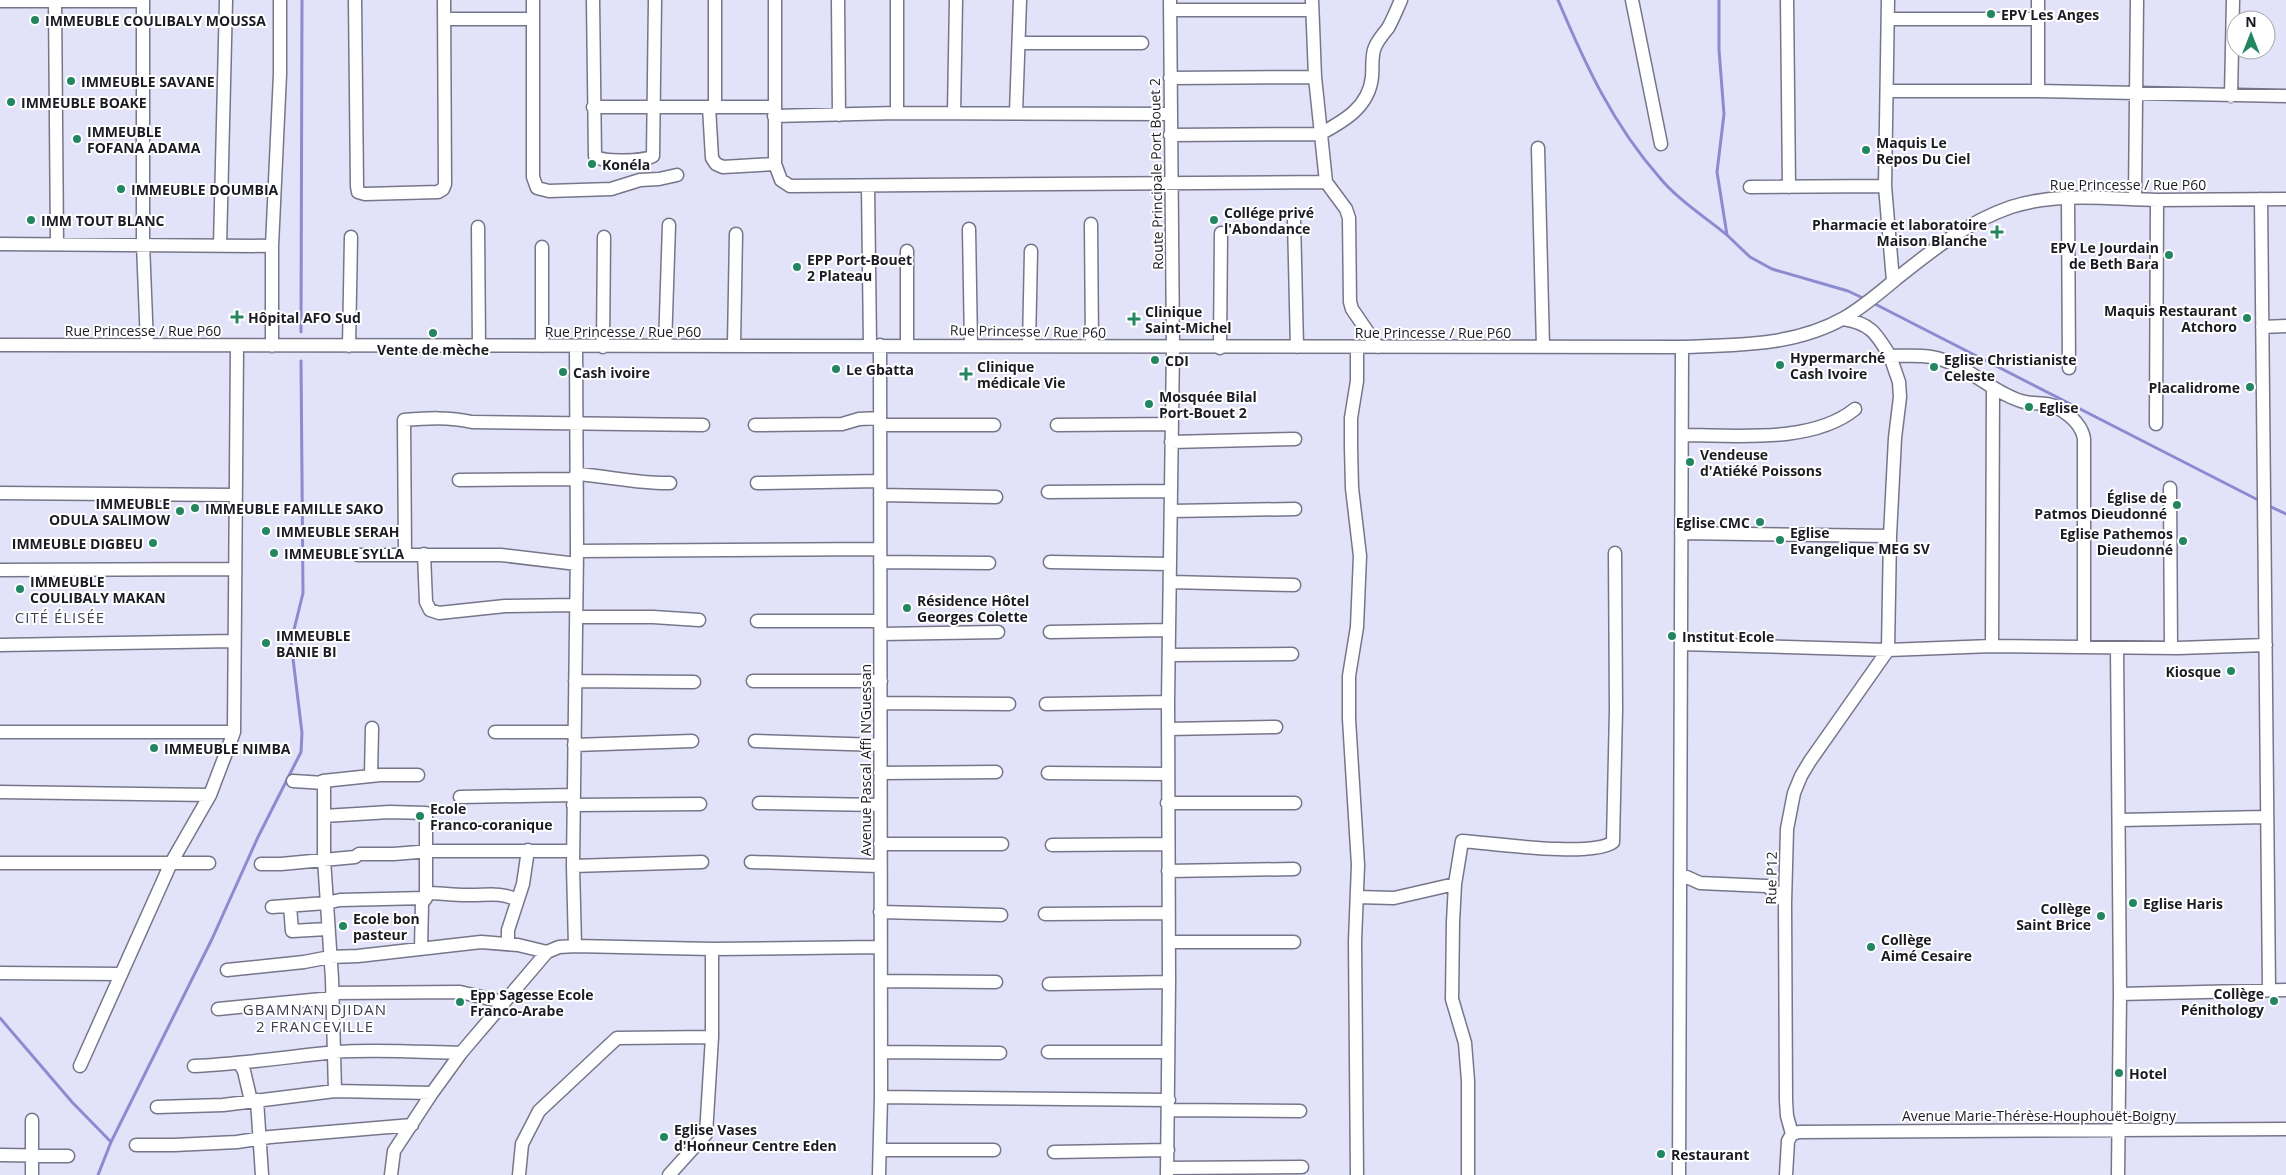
<svg xmlns="http://www.w3.org/2000/svg" width="2286" height="1175" font-family="'Open Sans',sans-serif">
<style>
.lines{fill:none;stroke-linecap:round;stroke-linejoin:round}
.stream{stroke:#8c8bd0;stroke-width:3}
.minor-casing{stroke:#76768a;stroke-width:15}
.minor{stroke:#fff;stroke-width:12}
.poi-dot{fill:#228661;stroke:#fff;stroke-width:2}
.labels{text-anchor:middle;dominant-baseline:central;stroke-width:4;stroke-linejoin:round;paint-order:stroke}
.poi-label{font-size:14px;font-weight:bold;fill:#1b1b23;stroke:#fff;text-anchor:start}
.street-label{font-size:14px;fill:#1b1b23;stroke:#fff}
.neighbourhood-label{font-size:15px;letter-spacing:1px;fill:#3d3e4f;stroke:#fff}
</style>
<rect width="100%" height="100%" fill="#e2e3f9"/>
<g class="lines">
<path class="stream" d="M1558,0C1585,64 1613,125 1660,178C1676,198 1706,218 1727,235
M1719,0V50L1724,114L1717,172L1727,235L1750,257L1772,269L1848,291L1865,299
M1873,303L2262,502
M301,332L302,0
M2267,505L2286,514
M0,1018L72,1102L111,1142
M98,1175L111,1142L212,939L258,837L301,752L302,733L291,642L303,593L301,361"/>
<g class="minor-casing">
<path id="minor" d="M55,0L57,243
M143,0V244L147,344
M355,0L357,186L358,192L365,194L438,192L443,189L445,184L444,0
M533,0V177L537,188L549,191L611,189L640,180L659,179L677,175
M593,0L595,156C601,163 645,161 653,156L655,0
M775,0V164L781,180L790,186L1326,182
M838,0L839,115
M897,0V113
M1312,0L1315,77L1326,182L1346,209L1349,218L1350,302L1352,309L1378,347
M1632,0L1661,144
M1787,0L1789,187
M1888,0L1885,186L1893,281
M2038,0V91
M0,1H143
M1170,10H1311
M444,19H533
M1888,19H2038
M1019,43H1142
M1170,78L1315,77
M1887,91H2038L2286,96
M2231,96L2233,0
M593,107H774
M709,107L712,158L716,164L723,167L775,164
M715,107V0
M954,113L956,0
M1016,113L1020,0
M774,116L897,113L1170,114
M1170,135L1320,134C1344,121 1369,107 1372,77C1373,67 1371,56 1375,47C1378,40 1383,34 1388,28C1393,19 1397,9 1401,0
M1538,148L1543,347
M868,186L870,345
M1750,187L1885,186
M2068,198L2069,368
M2135,199L2137,0
M2261,199L2269,990
M1294,219L1297,347
M1091,224L1092,346
M478,227L479,346
M969,229L971,345
M0,244L272,246
M220,246L226,0
M1843,319C1870,323 1876,333 1890,356C1906,356 1927,354 1943,360C1972,369 1992,392 2021,401C2033,405 2047,401 2058,408C2070,415 2082,425 2084,439V647
M2262,327L2286,326
M0,345L1682,347C1737,345 1795,346 1844,318C1863,307 1879,293 1896,279C1931,251 1967,222 2011,207C2058,192 2108,199 2157,200C2200,200 2243,199 2286,199
M734,345L736,234
M907,345V251
M1029,345L1031,251
M272,346V246L280,74V0
M349,346L351,237
M542,346V247
M665,346L669,225
M603,347L604,237
M1220,348L1221,233
M2156,424L2157,200
M755,425L842,424L859,419L880,418
M880,425H994
M1057,425L1172,424
M1682,435C1735,435 1812,444 1855,409
M1171,442L1295,439
M576,474C608,476 638,484 670,483
M459,480L576,479
M757,483L880,481
M2170,488L2171,648
M1048,492L1171,491
M0,493L234,495
M880,495L996,497
M1171,511L1295,509
M1681,533L1890,536
M577,551L880,549
M405,554L404,420C428,418 449,417 472,422L703,425
M424,554L426,602L430,610L439,613L505,606L576,605
M358,555H501L577,564
M880,562L989,563
M1050,562L1170,564
M0,570L233,569
M1170,582L1294,585
M576,617H653L699,620
M757,621H880
M1050,632L1169,630
M881,634L998,632
M1681,644L1888,650L1992,646L2178,648L2266,645
M0,645L234,641
M1992,646L1993,389
M2117,648L2120,994L2118,1175
M1888,650L1890,536L1895,438L1900,397L1899,382L1890,356
M1169,655L1292,654
M575,681L694,682
M753,681H881
M881,703L1009,704
M1046,704L1168,702
M1168,729L1276,727
M0,732H234
M495,732H574
M755,741L880,745
M574,745L692,741
M880,773L996,772
M1048,773L1168,774
M371,776L372,728
M293,781L324,783V859L332,979L335,1091
M322,783L323,781L380,775H418
M0,792L210,795
M460,797L574,795
M759,803L880,805
M1167,803H1295
M573,805L700,804
M324,816L390,812L426,813V898L422,903L421,949
M2120,820L2266,817
M880,844H1002
M1052,845L1168,844
M751,862L879,866
M0,863H209
M261,864H281L355,857L359,854H394L430,851H573
M573,866L702,862
M1168,871L1294,869
M1680,874L1700,883L1766,886L1779,894L1785,903
M426,893C439,893 453,895 466,895C485,896 499,891 517,900
M1357,897L1394,898L1455,884
M290,906L292,931L327,929
M272,907L326,903L340,900L426,898
M880,912L1001,915
M1045,914L1168,913
M1169,942H1294
M508,944V930L523,884L528,850
M575,946L573,866L577,551L576,346
M227,970L304,962L330,957L358,956L481,942L518,945L547,952
M0,973L121,974
M881,981L996,982
M1049,984L1169,982
M332,993L460,992L503,1002
M2120,994L2286,990
M218,1009L332,998
M881,1052L1000,1053
M1048,1052H1168
M240,1064L244,1071L251,1101
M80,1066L171,863L210,795L234,732L237,346
M194,1066C241,1064 287,1057 335,1052C376,1049 419,1052 461,1053
M881,1097L1169,1100
M257,1100L262,1175
M157,1107L223,1105L335,1091L432,1093
M1169,1110L1300,1111
M1792,1134L1787,1116L1786,1101L1785,903L1787,829L1794,793L1801,776L1810,761L1888,650
M1792,1134L1799,1132L2286,1129
M136,1145H174L237,1142L270,1137L412,1125
M880,1150H994
M1054,1152L1168,1150
M0,1155L68,1156
M1167,1168L1302,1167
M32,1175V1120
M391,1175L394,1151L432,1093L461,1053L547,952L559,947L575,946L712,949L879,947
M519,1175L522,1144L539,1111L617,1038L712,1037
M669,1175L706,1134L712,1037V949
M879,1175L881,1097L880,345
M1167,1175L1169,982L1168,702L1173,348L1170,0
M1357,1175L1355,941L1358,865L1349,719V676L1357,627L1360,556L1352,488L1351,447V418L1357,381V347
M1468,1175V1081L1465,1043L1452,999L1453,922L1455,884L1462,841C1491,843 1592,858 1613,842L1616,710L1615,553
M1679,1175L1682,347
M1786,1175L1788,1141L1792,1134"/>
</g>
<use href="#minor" class="minor"/>
</g>
<g class="poi-dot">
<circle cx="1991" cy="14" r="5"/>
<circle cx="35" cy="20" r="5"/>
<circle cx="71" cy="81" r="5"/>
<circle cx="11" cy="102" r="5"/>
<circle cx="77" cy="139" r="5"/>
<circle cx="1866" cy="150" r="5"/>
<circle cx="592" cy="164" r="5"/>
<circle cx="121" cy="189" r="5"/>
<circle cx="31" cy="220" r="5"/>
<circle cx="1214" cy="220" r="5"/>
<path d="M1994.5 224.5h5v5h5v5h-5v5h-5v-5h-5v-5h5z"/>
<circle cx="2169" cy="255" r="5"/>
<circle cx="797" cy="267" r="5"/>
<path d="M234.5 309.5h5v5h5v5h-5v5h-5v-5h-5v-5h5z"/>
<circle cx="2247" cy="318" r="5"/>
<path d="M1131.5 311.5h5v5h5v5h-5v5h-5v-5h-5v-5h5z"/>
<circle cx="433" cy="333" r="5"/>
<circle cx="1155" cy="360" r="5"/>
<circle cx="1780" cy="365" r="5"/>
<circle cx="1934" cy="367" r="5"/>
<circle cx="836" cy="369" r="5"/>
<circle cx="563" cy="372" r="5"/>
<path d="M963.5 366.5h5v5h5v5h-5v5h-5v-5h-5v-5h5z"/>
<circle cx="2250" cy="387" r="5"/>
<circle cx="1149" cy="404" r="5"/>
<circle cx="2029" cy="407" r="5"/>
<circle cx="1690" cy="462" r="5"/>
<circle cx="2177" cy="505" r="5"/>
<circle cx="195" cy="508" r="5"/>
<circle cx="180" cy="511" r="5"/>
<circle cx="1760" cy="522" r="5"/>
<circle cx="266" cy="531" r="5"/>
<circle cx="1780" cy="540" r="5"/>
<circle cx="2183" cy="541" r="5"/>
<circle cx="153" cy="543" r="5"/>
<circle cx="274" cy="553" r="5"/>
<circle cx="20" cy="589" r="5"/>
<circle cx="907" cy="608" r="5"/>
<circle cx="1672" cy="636" r="5"/>
<circle cx="266" cy="643" r="5"/>
<circle cx="2231" cy="671" r="5"/>
<circle cx="154" cy="748" r="5"/>
<circle cx="420" cy="816" r="5"/>
<circle cx="2133" cy="903" r="5"/>
<circle cx="2101" cy="916" r="5"/>
<circle cx="343" cy="926" r="5"/>
<circle cx="1871" cy="947" r="5"/>
<circle cx="2274" cy="1001" r="5"/>
<circle cx="460" cy="1002" r="5"/>
<circle cx="2119" cy="1073" r="5"/>
<circle cx="664" cy="1137" r="5"/>
<circle cx="1661" cy="1154" r="5"/>
</g>
<g class="labels">
<g class="poi-label">
<text x="2001" y="14">EPV Les Anges</text>
<text x="45" y="20">IMMEUBLE COULIBALY MOUSSA</text>
<text x="81" y="81">IMMEUBLE SAVANE</text>
<text x="21" y="102">IMMEUBLE BOAKE</text>
<text x="87" y="131">IMMEUBLE<tspan x="87" dy="16">FOFANA ADAMA</tspan></text>
<text x="1876" y="142">Maquis Le<tspan x="1876" dy="16">Repos Du Ciel</tspan></text>
<text x="602" y="164">Konéla</text>
<text x="131" y="189">IMMEUBLE DOUMBIA</text>
<text x="1224" y="212">Collége privé<tspan x="1224" dy="16">l'Abondance</tspan></text>
<text x="41" y="220">IMM TOUT BLANC</text>
<text x="1987" y="224" text-anchor="end">Pharmacie et laboratoire<tspan x="1987" dy="16">Maison Blanche</tspan></text>
<text x="2159" y="247" text-anchor="end">EPV Le Jourdain<tspan x="2159" dy="16">de Beth Bara</tspan></text>
<text x="807" y="259">EPP Port-Bouet<tspan x="807" dy="16">2 Plateau</tspan></text>
<text x="2237" y="310" text-anchor="end">Maquis Restaurant<tspan x="2237" dy="16">Atchoro</tspan></text>
<text x="1145" y="311">Clinique<tspan x="1145" dy="16">Saint-Michel</tspan></text>
<text x="248" y="317">Hôpital AFO Sud</text>
<text x="433" y="349" text-anchor="middle">Vente de mèche</text>
<text x="1790" y="357">Hypermarché<tspan x="1790" dy="16">Cash Ivoire</tspan></text>
<text x="1944" y="359">Eglise Christianiste<tspan x="1944" dy="16">Celeste</tspan></text>
<text x="1165" y="360">CDI</text>
<text x="977" y="366">Clinique<tspan x="977" dy="16">médicale Vie</tspan></text>
<text x="846" y="369">Le Gbatta</text>
<text x="573" y="372">Cash ivoire</text>
<text x="2240" y="387" text-anchor="end">Placalidrome</text>
<text x="1159" y="396">Mosquée Bilal<tspan x="1159" dy="16">Port-Bouet 2</tspan></text>
<text x="2039" y="407">Eglise</text>
<text x="1700" y="454">Vendeuse<tspan x="1700" dy="16">d'Atiéké Poissons</tspan></text>
<text x="2167" y="497" text-anchor="end">Église de<tspan x="2167" dy="16">Patmos Dieudonné</tspan></text>
<text x="170" y="503" text-anchor="end">IMMEUBLE<tspan x="170" dy="16">ODULA SALIMOW</tspan></text>
<text x="205" y="508">IMMEUBLE FAMILLE SAKO</text>
<text x="1750" y="522" text-anchor="end">Eglise CMC</text>
<text x="276" y="531">IMMEUBLE SERAH</text>
<text x="1790" y="532">Eglise<tspan x="1790" dy="16">Evangelique MEG SV</tspan></text>
<text x="2173" y="533" text-anchor="end">Eglise Pathemos<tspan x="2173" dy="16">Dieudonné</tspan></text>
<text x="143" y="543" text-anchor="end">IMMEUBLE DIGBEU</text>
<text x="284" y="553">IMMEUBLE SYLLA</text>
<text x="30" y="581">IMMEUBLE<tspan x="30" dy="16">COULIBALY MAKAN</tspan></text>
<text x="917" y="600">Résidence Hôtel<tspan x="917" dy="16">Georges Colette</tspan></text>
<text x="276" y="635">IMMEUBLE<tspan x="276" dy="16">BANIE BI</tspan></text>
<text x="1682" y="636">Institut Ecole</text>
<text x="2221" y="671" text-anchor="end">Kiosque</text>
<text x="164" y="748">IMMEUBLE NIMBA</text>
<text x="430" y="808">Ecole<tspan x="430" dy="16">Franco-coranique</tspan></text>
<text x="2143" y="903">Eglise Haris</text>
<text x="2091" y="908" text-anchor="end">Collège<tspan x="2091" dy="16">Saint Brice</tspan></text>
<text x="353" y="918">Ecole bon<tspan x="353" dy="16">pasteur</tspan></text>
<text x="1881" y="939">Collège<tspan x="1881" dy="16">Aimé Cesaire</tspan></text>
<text x="2264" y="993" text-anchor="end">Collège<tspan x="2264" dy="16">Pénithology</tspan></text>
<text x="470" y="994">Epp Sagesse Ecole<tspan x="470" dy="16">Franco-Arabe</tspan></text>
<text x="2129" y="1073">Hotel</text>
<text x="674" y="1129">Eglise Vases<tspan x="674" dy="16">d'Honneur Centre Eden</tspan></text>
<text x="1671" y="1154">Restaurant</text>
</g>
<g class="street-label">
<text transform="translate(1156 174) rotate(-91)">Route Principale Port Bouet 2</text>
<text x="2128" y="184">Rue Princesse / Rue P60</text>
<text x="143" y="330">Rue Princesse / Rue P60</text>
<text x="623" y="331">Rue Princesse / Rue P60</text>
<text transform="translate(1028 331) rotate(1)">Rue Princesse / Rue P60</text>
<text x="1433" y="332">Rue Princesse / Rue P60</text>
<text transform="translate(865 760) rotate(-90)">Avenue Pascal Affi N'Guessan</text>
<text transform="translate(1771 878) rotate(-89)">Rue P12</text>
<text x="2039" y="1115">Avenue Marie-Thérèse-Houphouët-Boigny</text>
</g>
<g class="neighbourhood-label">
<text x="60" y="617">CITÉ ÉLISÉE</text>
<text x="315" y="1009">GBAMNAN DJIDAN<tspan x="315" dy="17">2 FRANCEVILLE</tspan></text>
</g>
</g>
<g transform="translate(2251 35)"><circle r="24" fill="#ffffff" stroke="#a4a4a7"/>
<path d="M0-4L9 19L0 12L-9 19Z" fill="#228661"/>
<text y="-8" font-size="14" font-weight="bold" text-anchor="middle" fill="#1b1b23">N</text>
</g>
</svg>
